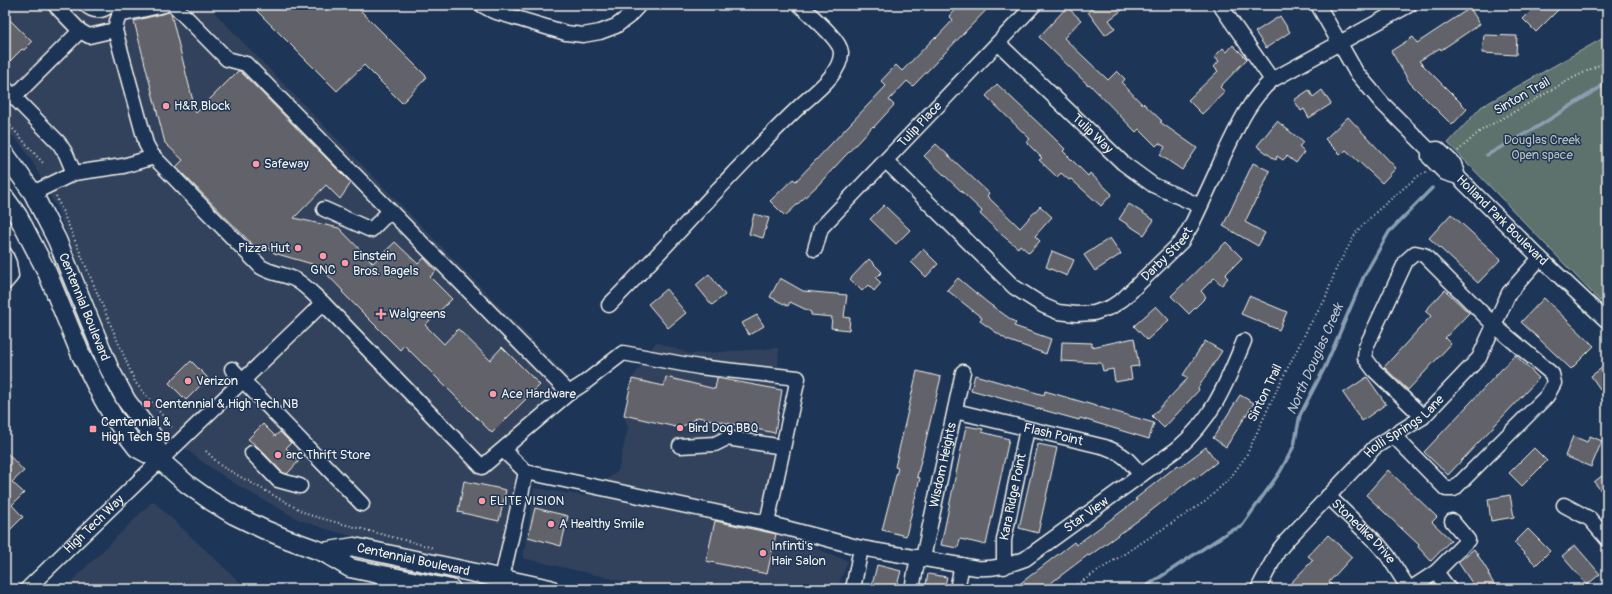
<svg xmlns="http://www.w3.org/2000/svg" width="1612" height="594" font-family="Pangolin,sans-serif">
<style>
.built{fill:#32435d}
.green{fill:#5d726d;stroke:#a8b2aa}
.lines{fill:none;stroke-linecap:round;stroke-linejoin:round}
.stream{stroke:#8b9fb1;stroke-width:3.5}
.building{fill:#62636b;stroke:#f4f1e8}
.minor-casing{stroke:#f4f1e8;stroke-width:17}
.major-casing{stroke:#f4f1e8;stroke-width:21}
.path{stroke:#f4f1e8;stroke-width:2;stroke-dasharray:1 3;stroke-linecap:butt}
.minor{stroke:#1d3557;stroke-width:14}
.major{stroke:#1d3557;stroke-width:18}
.poi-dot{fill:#ff9aa2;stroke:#1d3557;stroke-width:1.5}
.labels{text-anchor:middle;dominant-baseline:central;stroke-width:3;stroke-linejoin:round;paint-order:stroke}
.street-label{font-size:13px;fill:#f4f1e8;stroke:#1d3557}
.poi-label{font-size:13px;fill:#f4f1e8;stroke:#1d3557;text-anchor:start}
.park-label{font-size:13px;fill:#b8beb7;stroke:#1d3557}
.water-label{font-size:14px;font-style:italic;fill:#b7c1c8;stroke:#1d3557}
</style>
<rect width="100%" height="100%" fill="#1d3557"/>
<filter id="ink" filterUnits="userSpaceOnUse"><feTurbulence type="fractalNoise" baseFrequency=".025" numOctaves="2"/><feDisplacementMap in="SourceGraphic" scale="8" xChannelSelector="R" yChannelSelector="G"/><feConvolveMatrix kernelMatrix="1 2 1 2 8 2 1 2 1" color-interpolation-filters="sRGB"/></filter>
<g filter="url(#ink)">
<path class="built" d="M5,5H207L569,378L520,445L515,480L500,551L499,557L495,562L487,565L414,553L326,529L298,519L237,485L204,463L161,429L150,417L133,392L121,369L56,207L32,161L20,143L5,128Z
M656,342L690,354L779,348L773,454L762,514L787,537L848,561L837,589H656L523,558L534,488L585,496L618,471L628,428L624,415L632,379Z
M153,501L247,589H64Z"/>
<path class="green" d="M1607,36V295L1600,301L1448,143L1481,107Z"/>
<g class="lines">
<path class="stream" d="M1487,155L1539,126L1607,83
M1142,589L1230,531L1241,527L1280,472L1294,446L1300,415L1325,367L1364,276L1389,232L1432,188"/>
</g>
<path class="building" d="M251,5H355L427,77L402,103L364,65L337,91Z
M959,5H991L913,86L907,81L889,100L894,105L874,127L873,126L819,184L785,216L770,201L793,179L796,181L886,86L881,81L896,65L902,71L935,37L936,38L953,20L949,16Z
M1097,5H1129L1109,20L1115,28L1105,35L1088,12Z
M1537,5H1563L1536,32L1523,19Z
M1067,7L1081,20L1064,38L1108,80L1117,71L1125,79L1122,83L1142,104L1143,103L1162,121L1160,122L1197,148L1182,170L1160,155L1165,147L1159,143L1156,146L1139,129L1136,132L1089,84L1088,85L1039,37Z
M1470,8L1480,24L1441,50L1440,48L1419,61L1467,109L1452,125L1410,83L1391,51L1413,37L1417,43Z
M169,12L171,14L196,113L238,71H240L351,183L340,199L326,185L294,218L339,228L373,263L395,242L418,264L424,258L436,271L430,277L452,299L425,325L444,344L458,329L490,360L502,347L540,385L492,433L404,345L400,350L342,292L343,291L319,266L274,253L265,245L259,251L176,167L183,160L165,143L134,21Z
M5,15L32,42L24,50L22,49L5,66Z
M1280,16L1290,32L1266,48L1255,32Z
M1484,35L1517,36L1516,55L1482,53Z
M1233,45L1247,59L1220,87L1225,92L1202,114L1188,100L1218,71L1214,67L1219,61L1214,57L1223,48L1227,52Z
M997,84L1052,136L1065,149L1063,151L1088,176L1090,173L1112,194L1101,206L1071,179L1069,180L1061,173L1057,177L1039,160L1042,158L1026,142L1030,139L986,96Z
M1309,90L1313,97L1322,90L1331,104L1309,118L1304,109L1301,111L1294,100Z
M1348,117L1396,168L1382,183L1346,150L1341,155L1325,139Z
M1277,121L1303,142L1299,147L1304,152L1296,163L1287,156L1283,160L1277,156L1276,160L1257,146Z
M936,144L989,193L987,196L1020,228L1040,206L1052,217L1035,236L1040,241L1029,253L1020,245L1018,248L1002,235L980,214L982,211L924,156Z
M1253,163L1270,171L1257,200L1256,199L1245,222L1265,233L1258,246L1223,226Z
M1129,204L1154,220L1144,235L1119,219Z
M884,205L910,230L896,244L870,219Z
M754,214L769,218L763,238L749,234Z
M1451,214L1501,259L1478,283L1429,238Z
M1110,238L1121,254L1095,271L1084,255Z
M1226,242L1242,258L1225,275L1228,278L1222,285L1214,278L1201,291L1206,297L1189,314L1171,296Z
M923,249L938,264L926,277L911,262Z
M1052,251L1074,260L1067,276L1046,267Z
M869,259L882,272L876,278L881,283L874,291L868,285L862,291L850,279Z
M709,274L725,295L712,305L696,285Z
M780,278L803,291L847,295L844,317L850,318L849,330L831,328L832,317L811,315V312L790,302L788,306L770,297Z
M958,278L988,303L1016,323L1014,326L1051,339L1046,354L1007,340L980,321L982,318L947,290Z
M666,289L686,313L668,328L648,304Z
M1445,290L1469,313L1445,338L1451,344L1408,390L1384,367L1431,316L1425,311Z
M1249,296L1287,312L1279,330L1241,314Z
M1544,298L1594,346L1571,369L1521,322Z
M1156,306L1169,320L1147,340L1134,326Z
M757,315L764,326L749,335L742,323Z
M1134,338L1139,366L1130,367L1132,379L1115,382L1113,369L1103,371L1101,363L1061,361L1062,342L1092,343V347Z
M1205,341L1222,351L1198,388L1199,390L1164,428L1152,416L1188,378L1183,375Z
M1515,355L1539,378L1448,475L1424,452Z
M191,361L208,378L186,400L169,383Z
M1607,364V399L1591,376Z
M917,371L941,377L917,477L920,478L906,536L882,530L898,468L895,467Z
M975,375L1044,395L1045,391L1154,423L1149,439L1080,418L1079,420L971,390Z
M666,377L715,389L717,378L782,390L775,433L698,417L680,428L624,415L632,379L664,386Z
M1367,377L1386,404L1362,421L1343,393Z
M1240,395L1254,403L1226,447L1213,438Z
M263,424L275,436L280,432L291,443L286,448L299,461L287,474L282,472L258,447L248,439Z
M966,426L983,429L982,432L1009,439L986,545L960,539L958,548L941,545Z
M1573,436L1587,442L1590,436L1602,441L1591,467L1565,456Z
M1038,444L1057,448L1038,533L1019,528Z
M1206,447L1217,462L1195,479L1194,477L1147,514L1089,556L1088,555L1043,589H1013L1074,542L1076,545L1137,500L1135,499L1178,465L1180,467Z
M1534,448L1547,461L1522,486L1509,473Z
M5,451L24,471L12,482L24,493L12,505L23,517L5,535Z
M1388,470L1437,517L1432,522L1451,540L1431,561L1418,547L1419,545L1366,495Z
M1607,472V498L1594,482Z
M464,481L506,490L499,521L458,512Z
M1510,495L1514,517L1491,521L1488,499Z
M535,508L568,516L561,546L528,537Z
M715,521L776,534L767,574L706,561Z
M1528,529L1550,551L1536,565L1514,543Z
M1328,535L1352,557L1329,582L1336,589H1285L1313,560L1308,556Z
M1575,545L1600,574L1587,585L1562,556Z
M1474,549L1489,573L1488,574L1497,589H1476L1458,562Z
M877,565L901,571L896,589H871Z
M928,574L947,577L944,589H925Z"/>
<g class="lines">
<g class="minor-casing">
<g id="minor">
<path d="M55,5L80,31L89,36L115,30"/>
<path d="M86,5C93,12 103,12 109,5"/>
<path d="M124,5L117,21L115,30L146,144L152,155L261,267C272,274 285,274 296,280C306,286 314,295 323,303L482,467L569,393L583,384L623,353L699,367L798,378L767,523"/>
<path d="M174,5L227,59L246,64L569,393"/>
<path d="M482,5L493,11L566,33L583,35L600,32L616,26L628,17L639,5"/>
<path d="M1220,5L1272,80"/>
<path id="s1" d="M1318,5L1356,72L1382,103L1429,150V157L1445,173L1458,177L1540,258L1607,321"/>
<path d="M119,15L164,5"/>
<path id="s2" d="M998,43L1123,163L1153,185L1200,206"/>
<path d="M5,88L59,143L66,154L74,173"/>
<path d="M14,97L80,31"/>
<path d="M1429,150L1438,149L1454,164L1458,177"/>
<path id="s3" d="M886,161L1014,287L1044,306L1058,312L1076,314L1094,313L1111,307L1123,299L1171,252L1182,241L1191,226C1202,203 1213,180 1223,157C1237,128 1248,101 1272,80L1409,5"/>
<path d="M33,193L74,173L123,166L154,157"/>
<path d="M324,209L371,230L390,211"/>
<path id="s4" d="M815,249L821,228L1034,5"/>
<path d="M5,254L9,263L11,276L5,283"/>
<path d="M609,305C674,240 733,169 800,106C814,93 842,73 841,52C840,39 810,15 800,5"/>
<path d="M232,369L362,504"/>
<path id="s5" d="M955,411L1105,447C1124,454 1128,459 1141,475"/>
<path d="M1393,435L1446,489H1454L1547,396L1554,383L1552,374L1494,325L1424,255L1415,253L1406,261L1366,347L1365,358L1374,370L1423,417"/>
<path d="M680,446L715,444L727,438L783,447"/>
<path id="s6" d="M503,450L526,472L767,523L861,548L977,568C995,569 1009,565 1025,559L1177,449C1214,417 1226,384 1244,341"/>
<path d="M252,453L278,480L300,486"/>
<path id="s7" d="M1328,496L1378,544L1388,556L1409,589"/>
<path d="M1564,505L1590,519L1607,539"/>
<path id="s8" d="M923,558L963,372"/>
<path id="s9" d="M1004,567V540L1027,429"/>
<path d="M1436,572L1449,589"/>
<path d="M502,578L526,472"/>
<path id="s10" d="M27,589L323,303"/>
<path d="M853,589L861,548"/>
<path d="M912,589L918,557"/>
<path d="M957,589L962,565"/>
<path id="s11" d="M1258,589L1278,551L1287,540L1375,447L1423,417L1479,358L1509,293L1540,258"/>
<path d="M1410,589L1436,572L1468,540L1452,521"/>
</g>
</g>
<g class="major-casing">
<g id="major">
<path id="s12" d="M5,154L33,193L41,209L57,240L109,368L126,400L152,435L161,461"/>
<path d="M5,198L18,216L47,272L81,355L103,399L114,418L137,448L161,461L187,484L211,501L234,515L263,529L287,539L323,552L350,568L451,589"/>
<path id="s13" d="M323,552L354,547L550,589"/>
</g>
</g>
<path class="path" d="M5,120L43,163
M1458,151L1480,131L1571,79L1607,61
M56,196L135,382L172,427
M206,451L221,466L309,515L434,548
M1070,589L1206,501L1231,477L1246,456L1279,385L1310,324L1325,300L1336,269L1357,231L1377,211L1418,176L1427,172"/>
<use href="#minor" class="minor"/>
<use href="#major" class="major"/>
</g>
</g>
<g class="poi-dot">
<circle cx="166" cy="106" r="4"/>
<circle cx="256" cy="164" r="4"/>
<circle cx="298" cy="248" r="4"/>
<circle cx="323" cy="256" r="4"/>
<circle cx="345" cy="263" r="4"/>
<path d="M379 308h4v4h4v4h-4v4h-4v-4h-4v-4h4z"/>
<circle cx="188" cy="381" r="4"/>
<circle cx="493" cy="394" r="4"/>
<rect x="143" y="400" width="8" height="8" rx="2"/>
<circle cx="680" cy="428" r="4"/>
<rect x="89" y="425" width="8" height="8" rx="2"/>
<circle cx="278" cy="455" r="4"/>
<circle cx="482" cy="501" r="4"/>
<circle cx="551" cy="524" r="4"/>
<circle cx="763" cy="553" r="4"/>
</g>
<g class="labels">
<g class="street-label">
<text transform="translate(1522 96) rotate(-30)">Sinton Trail</text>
<text stroke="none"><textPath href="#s4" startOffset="165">Tulip Place</textPath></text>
<text stroke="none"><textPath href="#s2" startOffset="131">Tulip Way</textPath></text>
<text stroke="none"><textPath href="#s1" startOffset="289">Holland Park Boulevard</textPath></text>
<text stroke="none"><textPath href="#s3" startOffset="362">Darby Street</textPath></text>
<text stroke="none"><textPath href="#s12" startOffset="173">Centennial Boulevard</textPath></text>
<text transform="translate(1265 393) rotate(-64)">Sinton Trail</text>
<text stroke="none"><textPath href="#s11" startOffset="221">Holli Springs Lane</textPath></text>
<text stroke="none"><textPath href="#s5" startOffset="101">Flash Point</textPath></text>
<text stroke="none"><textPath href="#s8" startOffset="95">Wisdom Heights</textPath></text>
<text stroke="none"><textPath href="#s9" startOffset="71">Kara Ridge Point</textPath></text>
<text stroke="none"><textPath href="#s6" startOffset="618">Star View</textPath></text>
<text stroke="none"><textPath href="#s10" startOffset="93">High Tech Way</textPath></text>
<text stroke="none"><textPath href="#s7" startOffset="50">Stonedike Drive</textPath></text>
<text stroke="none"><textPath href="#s13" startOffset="92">Centennial Boulevard</textPath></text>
</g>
<g class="poi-label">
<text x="174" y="106">H&amp;R Block</text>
<text x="264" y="164">Safeway</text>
<text x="290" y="248" text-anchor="end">Pizza Hut</text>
<text x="353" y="256">Einstein<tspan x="353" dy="15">Bros. Bagels</tspan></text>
<text x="323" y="270" text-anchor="middle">GNC</text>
<text x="389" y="314">Walgreens</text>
<text x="196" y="381">Verizon</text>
<text x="501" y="394">Ace Hardware</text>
<text x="155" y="404">Centennial &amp; High Tech NB</text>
<text x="101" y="422">Centennial &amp;<tspan x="101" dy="15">High Tech SB</tspan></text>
<text x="688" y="428">Bird Dog BBQ</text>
<text x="286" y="455">arc Thrift Store</text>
<text x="490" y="501">ELITE VISION</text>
<text x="559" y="524">A Healthy Smile</text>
<text x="771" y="546">Infinti's<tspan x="771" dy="15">Hair Salon</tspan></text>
</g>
<g class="park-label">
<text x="1542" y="140">Douglas Creek<tspan x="1542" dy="15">Open space</tspan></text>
</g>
<g class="water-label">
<text transform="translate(1315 359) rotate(-66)">North Douglas Creek</text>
</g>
</g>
<rect width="1612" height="594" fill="none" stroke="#1d3557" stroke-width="20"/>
<rect x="10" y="10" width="1592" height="574" fill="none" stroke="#f4f1e8" stroke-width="1.5" filter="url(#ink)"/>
</svg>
